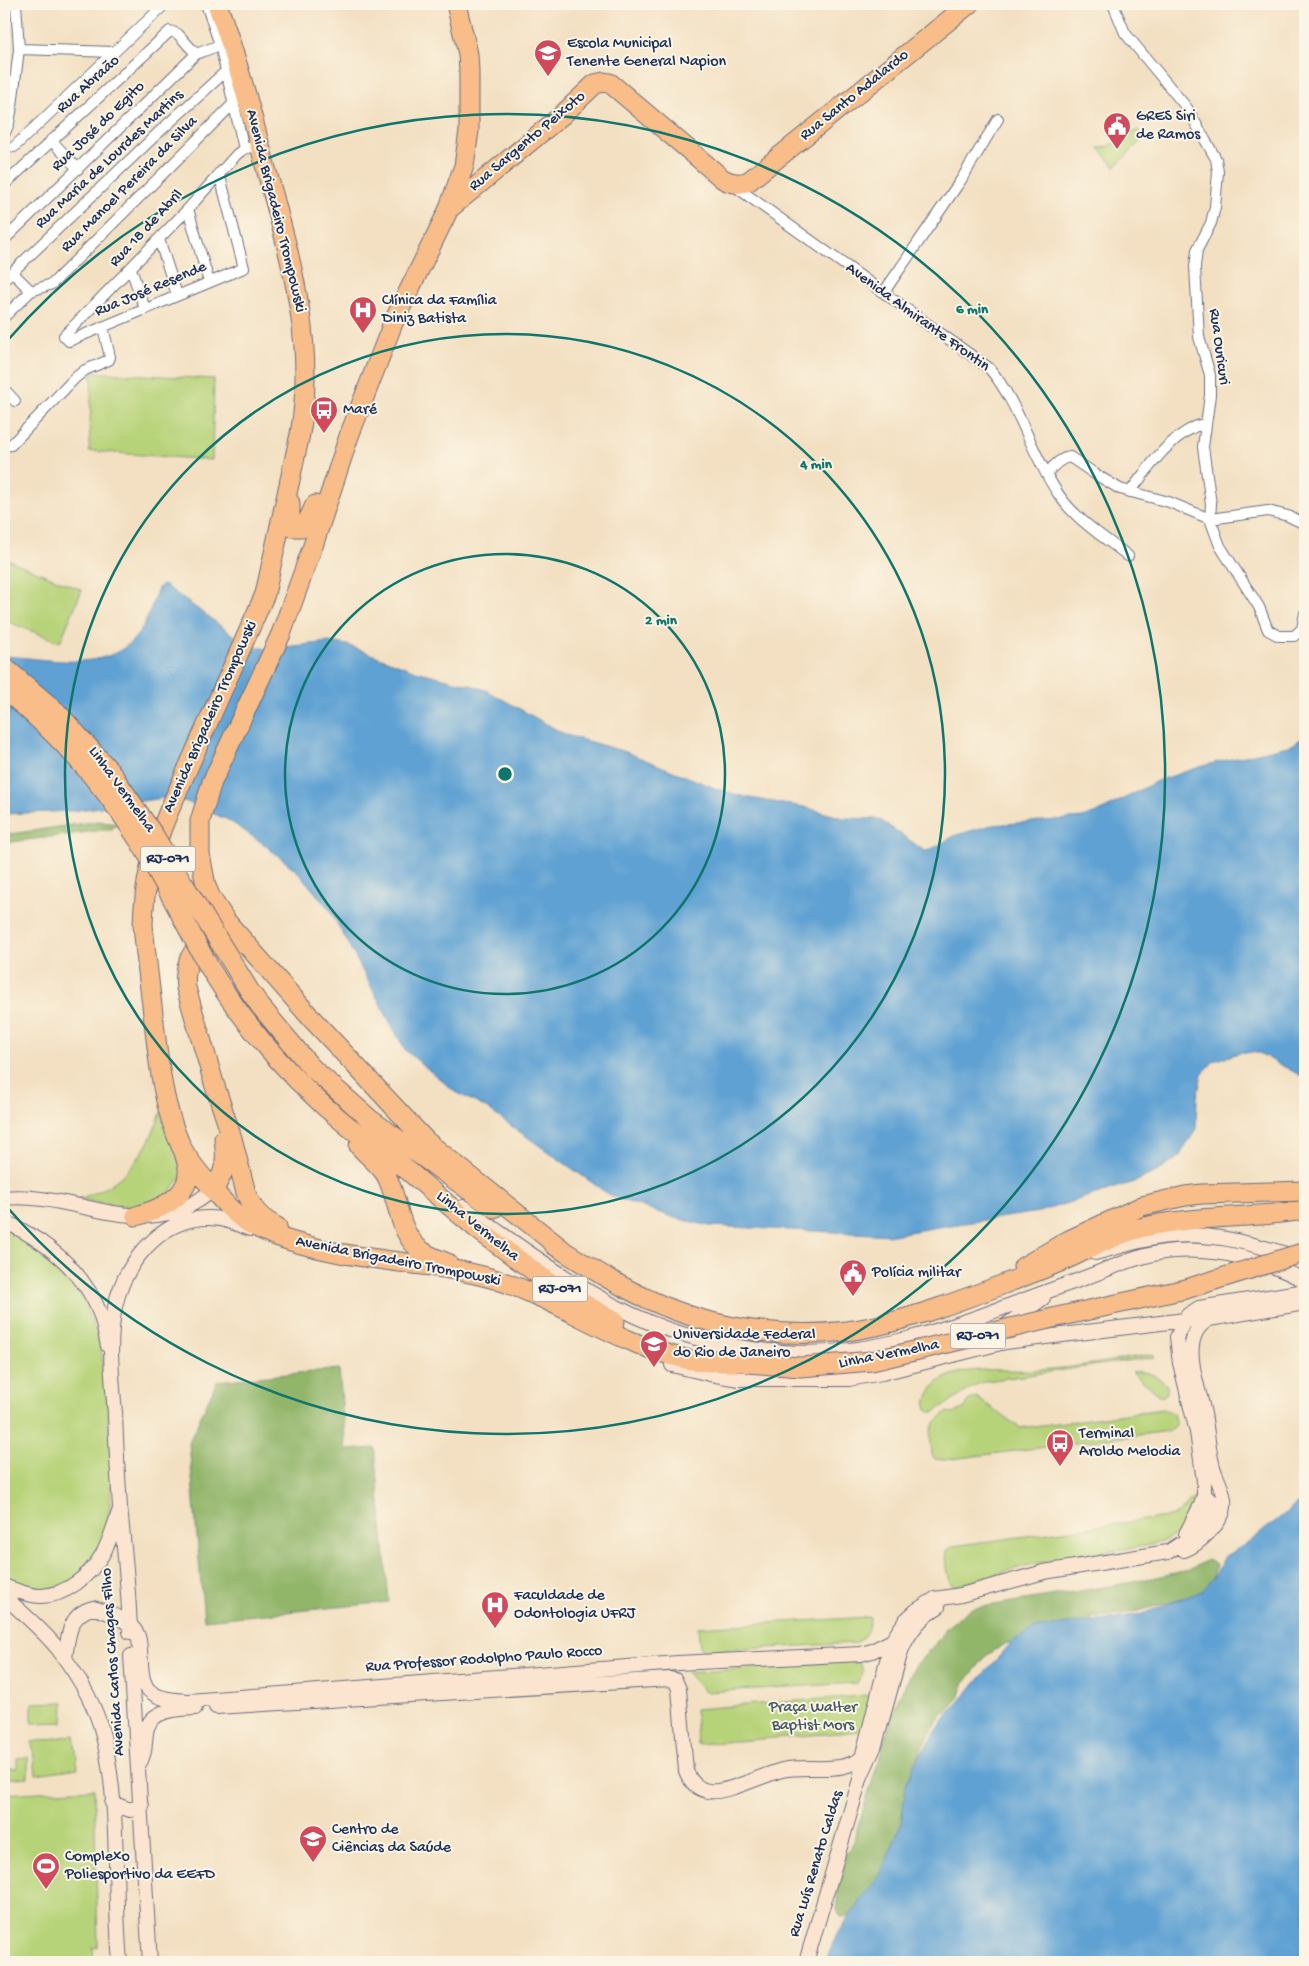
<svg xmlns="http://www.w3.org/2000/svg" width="1309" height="1966" font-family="'Gochi Hand',sans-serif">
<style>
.green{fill:#b7d379;stroke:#69816c}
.forest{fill:#91b569;stroke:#567264}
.water{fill:#5fa1d3;stroke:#3d6898}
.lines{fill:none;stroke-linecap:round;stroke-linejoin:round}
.street-casing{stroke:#676d81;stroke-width:12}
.secondary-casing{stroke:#676d81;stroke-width:16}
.highway-casing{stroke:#676d81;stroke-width:21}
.street{stroke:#fff;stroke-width:10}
.secondary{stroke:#fce5d0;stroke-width:14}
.highway{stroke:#f8bd89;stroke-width:19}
.highway-bridge-casing{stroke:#676d81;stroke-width:21;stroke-linecap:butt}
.highway-bridge{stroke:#f8bd89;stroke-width:19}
.ring{fill:none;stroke:#0f766e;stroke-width:2.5}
.labels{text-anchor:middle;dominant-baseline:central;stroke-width:4;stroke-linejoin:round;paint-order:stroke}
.shield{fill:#fcf5e5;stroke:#5e6a86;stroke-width:1}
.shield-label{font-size:15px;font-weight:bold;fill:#1b2f5e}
.poi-label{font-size:16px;fill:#1b2f5e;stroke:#fcf5e5;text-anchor:start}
.street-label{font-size:16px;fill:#1b2f5e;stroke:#fcf5e5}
.park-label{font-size:16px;fill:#425865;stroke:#fcf5e5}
.centre{fill:#0f766e;stroke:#fcf5e5;stroke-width:2.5}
.ring-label{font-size:15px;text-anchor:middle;font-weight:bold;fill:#0f766e;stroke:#fcf5e5;stroke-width:4;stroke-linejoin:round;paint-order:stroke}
</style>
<rect width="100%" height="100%" fill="#fcf5e5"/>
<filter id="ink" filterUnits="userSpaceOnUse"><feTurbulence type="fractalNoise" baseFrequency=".02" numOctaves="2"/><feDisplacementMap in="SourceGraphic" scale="10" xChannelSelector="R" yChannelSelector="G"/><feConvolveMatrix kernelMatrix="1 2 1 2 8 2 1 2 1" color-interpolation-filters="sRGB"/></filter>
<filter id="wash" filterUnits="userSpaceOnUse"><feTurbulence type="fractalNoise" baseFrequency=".0096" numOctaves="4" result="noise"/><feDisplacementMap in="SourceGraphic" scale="20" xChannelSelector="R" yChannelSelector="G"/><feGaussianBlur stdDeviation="1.12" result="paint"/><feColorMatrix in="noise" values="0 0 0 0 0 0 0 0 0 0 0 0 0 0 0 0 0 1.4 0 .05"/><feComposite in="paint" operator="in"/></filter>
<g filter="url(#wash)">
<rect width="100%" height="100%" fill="#f3e0c2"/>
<path class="green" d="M1138,130L1144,138L1115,167L1099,148L1107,147Z
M92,372L214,379L212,460L89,451Z
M4,558L82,590L60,642L4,620Z
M161,1112L184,1175L163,1199L136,1208L77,1199C122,1187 147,1155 161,1112Z
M4,1229C35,1243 64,1264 80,1295C86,1306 91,1318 95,1329C105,1357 106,1386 108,1415C111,1459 116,1505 101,1547C96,1560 85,1570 74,1578C50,1596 28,1589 4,1577Z
M1153,1354L1155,1357L986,1381L978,1384L934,1412H929L926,1406C927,1393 935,1382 947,1377C975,1365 1009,1372 1038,1370C1076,1368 1115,1360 1153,1354Z
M1132,1372C1145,1370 1158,1375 1167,1386V1393L1162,1397Z
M976,1397L1020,1428L1163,1409L1173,1414L1176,1425L1169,1431L944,1460L935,1459L932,1455C930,1431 927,1427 947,1412L954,1414L966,1407L968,1401Z
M1196,1497C1188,1526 1182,1537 1151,1545L1033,1564L956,1586L950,1583L946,1562L947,1551L953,1546L1174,1516C1185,1512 1186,1502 1196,1497Z
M870,1617C869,1631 866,1636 855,1643L708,1651H703L700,1648L698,1627Z
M854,1660L861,1665L863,1673L857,1683L705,1692L687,1673Z
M874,1695L863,1731L697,1744L695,1709Z
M64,1702L63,1722L32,1723V1703Z
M74,1735L78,1768L36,1774L32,1742Z
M28,1757V1777L4,1779V1768H17V1758Z
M94,1789L98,1947L93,1948L94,1962H4V1794Z"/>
<path class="forest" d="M98,821L117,824L112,829L4,843V835Z
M339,1369L346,1450L375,1448L389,1602L204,1620L189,1442L217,1381Z
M1207,1560L1216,1564L1210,1591L1134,1612L1091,1618L1088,1633L1050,1644L1007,1643L987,1655L965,1682L959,1698L938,1720L922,1748L914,1773L905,1835L856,1914L841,1917L836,1910L841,1865L854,1839L898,1699L915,1666L935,1644L947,1627L970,1609L1128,1583L1189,1570Z"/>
<path class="water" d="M162,585L166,586L247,645L267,649L329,642L347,645L416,671L471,685L488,691L566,735L626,752L720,790L750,798L804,807L844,818L879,819L925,851L930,850L956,835L992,825L1083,818L1099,812L1157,781L1206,765L1292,745L1305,736V1078L1259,1053L1242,1052L1214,1061L1202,1074L1197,1098L1196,1129L1179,1157L1162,1169L1137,1181L1039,1212L938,1227L892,1235L710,1226L675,1218L611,1196L486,1108L454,1091L405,1050L330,910L297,871L261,842L228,820L187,802L170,797L72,811L4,814V656C47,658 108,675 138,634C148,621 152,603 158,588Z
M1305,1500V1962H826L836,1935L881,1873L901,1824L906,1785L915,1763L945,1718L1012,1642L1033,1629L1142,1614L1202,1591L1214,1577L1225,1556L1248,1543L1297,1504Z"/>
</g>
<g filter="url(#ink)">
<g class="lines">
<g class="street-casing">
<path id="street" d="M206,4L220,45L244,149
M1113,4L1125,33L1187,108L1216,159L1218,172L1215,207L1211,223L1197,250L1195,267L1199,337L1210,375V395L1203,447L1211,504L1210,519L1220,546L1259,607L1268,630L1279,636H1294L1302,629L1305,613
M19,49L114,52
M4,135L9,123L12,106L19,49L16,4
M51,140L78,169
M14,147L165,4
M219,173L244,268L69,341L64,336L188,209L237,154L244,149L260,145
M4,185L170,31L178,34L196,54
M733,185L989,368C1020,404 1031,455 1059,495C1076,520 1104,537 1128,556
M188,209L209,282
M159,239L177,295
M4,240L196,54L220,45
M131,269L145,309
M12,272L31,291
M4,280L158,133L236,62
M884,292L961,180L998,119
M4,317L31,291L52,284L234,103L245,93
M4,389L15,401
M4,446L11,445L75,378L85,370L109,360L110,357L103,327
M1046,474C1053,467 1060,458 1070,457L1095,474L1120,489L1169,502L1210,519L1268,511L1288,516L1305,524
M1130,492C1149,467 1173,431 1206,423"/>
</g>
<g class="secondary-casing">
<path id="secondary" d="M4,1198C75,1190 150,1248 213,1189
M463,1207C523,1248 583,1295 651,1323C693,1340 738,1349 783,1352C887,1360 984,1313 1079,1280C1109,1269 1142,1253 1174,1251C1218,1248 1267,1260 1305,1281
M4,1221C46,1241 84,1270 101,1316C104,1326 106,1336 108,1346
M1095,1253C1119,1247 1144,1238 1169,1236C1212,1232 1253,1244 1293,1256
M1004,1327L1043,1298
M672,1365L710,1374L739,1379H849L882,1373L1005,1342L1185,1320L1209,1319L1305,1303
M1186,1534L1201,1505L1204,1495V1481L1197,1432L1180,1363L1177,1337L1188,1315L1199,1308L1305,1291
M1184,1550C1197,1546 1223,1522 1224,1507C1226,1492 1215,1478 1212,1463C1208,1447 1207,1430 1204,1414C1199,1386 1176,1337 1209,1319
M4,1586C15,1590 28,1596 41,1596C66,1596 90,1575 102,1555C110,1542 114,1526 119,1512
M4,1596C22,1613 42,1629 58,1649C77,1674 96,1704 103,1736C121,1808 113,1888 120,1962
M130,1632C129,1590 124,1549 120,1507C118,1476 116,1444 115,1413C112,1378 108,1341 115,1307C124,1264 160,1219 206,1218C222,1217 236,1224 250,1229
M131,1656L150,1962
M65,1659C68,1638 68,1614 93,1608C109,1612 136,1622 139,1640C141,1653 140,1666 143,1679C145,1684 146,1689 151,1692C161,1700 176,1700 189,1701L678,1663L861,1654L872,1651L892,1641
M216,1707L670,1679L675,1680L679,1689L686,1771C690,1781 697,1789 708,1791C726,1794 763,1775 782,1770C804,1765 830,1772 851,1764C861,1760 869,1753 875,1745
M138,1766C148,1749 143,1743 147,1728C153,1709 179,1709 195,1708
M861,1776L862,1758L892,1641L906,1620L917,1610L935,1599L961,1595L1044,1572L1168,1552L1188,1539L1207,1519L1214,1509L1213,1503L1204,1495
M112,1803L130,1810L142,1806
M806,1962L861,1776L875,1745L901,1651C909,1632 920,1617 938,1607"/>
</g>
<g class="highway-casing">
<path id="highway" d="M217,4C236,55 250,108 264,161C288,250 317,341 300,434L265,594L168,813C152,851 144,883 143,925C146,957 150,989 154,1022C159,1065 163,1106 181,1146C188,1161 200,1174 211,1187C221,1200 233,1213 247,1222C273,1238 306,1246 335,1252C388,1263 443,1264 494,1279C559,1299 615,1343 682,1358C701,1363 721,1362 741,1362
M456,4L468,54L469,72V131L464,166L447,213L393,323L349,436L314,543L281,634L212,782L200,821V854L206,886L211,898L226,921L312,1019L426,1141L564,1251
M449,209L561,116L595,84L604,82L610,83L723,179C732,184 740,185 749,181L969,4
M290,503V520L293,527H305L315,505
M231,947C200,927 182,960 186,988L214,1083L232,1138L246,1193C252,1209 261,1219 277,1227
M311,1067L371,1120L494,1208
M296,1079L324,1106L349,1127L400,1164L477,1229L547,1281L573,1298L615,1321
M359,1146C368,1156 379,1164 386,1175C399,1199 398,1235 422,1251C430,1257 439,1259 447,1263
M213,1189C226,1173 227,1159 224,1139
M136,1216C165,1208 199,1192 185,1156
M554,1245C586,1265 616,1285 650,1300C718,1332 802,1342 876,1326C919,1316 962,1300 1004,1284C1025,1276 1046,1268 1067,1259C1091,1248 1114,1235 1140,1228C1193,1215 1251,1219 1305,1210
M1023,1267L1069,1240L1142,1206L1185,1196L1202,1194L1305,1191"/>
</g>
<use href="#street" class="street"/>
<use href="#secondary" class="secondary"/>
<use href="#highway" class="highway"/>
<g class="highway-bridge-casing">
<path id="highway-bridge" d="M4,667L57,712L110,771L153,834L249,990L261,1007L311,1067
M4,689C57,732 103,783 140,842C165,882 185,924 208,965C233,1007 263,1045 296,1079
M747,1363L801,1367L872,1361L1057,1317L1186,1289L1305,1252"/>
</g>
<use href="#highway-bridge" class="highway-bridge"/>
</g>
</g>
<g class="ring">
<circle cx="505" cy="774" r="220"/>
<circle cx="505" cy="774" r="440"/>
<path d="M7 341A660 660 0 1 1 7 1207"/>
</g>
<defs>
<g id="school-pin" transform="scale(1.4375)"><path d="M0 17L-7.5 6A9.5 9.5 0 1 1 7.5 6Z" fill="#d1495b" stroke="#fcf5e5"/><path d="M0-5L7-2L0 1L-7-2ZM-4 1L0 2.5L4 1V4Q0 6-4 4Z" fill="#fff"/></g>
<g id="civic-pin" transform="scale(1.4375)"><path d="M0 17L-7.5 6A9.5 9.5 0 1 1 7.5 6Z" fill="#d1495b" stroke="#fcf5e5"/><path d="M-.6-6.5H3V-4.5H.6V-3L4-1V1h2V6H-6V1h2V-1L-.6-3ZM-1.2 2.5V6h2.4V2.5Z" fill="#fff"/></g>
<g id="hospital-pin" transform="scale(1.4375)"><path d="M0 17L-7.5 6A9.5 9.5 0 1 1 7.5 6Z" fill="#d1495b" stroke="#fcf5e5"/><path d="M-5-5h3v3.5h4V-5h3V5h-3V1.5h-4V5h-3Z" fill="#fff"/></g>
<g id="bus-pin" transform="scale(1.4375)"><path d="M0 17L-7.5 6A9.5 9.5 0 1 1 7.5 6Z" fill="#d1495b" stroke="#fcf5e5"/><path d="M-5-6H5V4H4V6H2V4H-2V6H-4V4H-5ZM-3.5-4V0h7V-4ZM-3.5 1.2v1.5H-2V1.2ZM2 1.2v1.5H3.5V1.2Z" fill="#fff"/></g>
<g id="university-pin" transform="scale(1.4375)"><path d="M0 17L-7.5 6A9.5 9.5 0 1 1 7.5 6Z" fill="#d1495b" stroke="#fcf5e5"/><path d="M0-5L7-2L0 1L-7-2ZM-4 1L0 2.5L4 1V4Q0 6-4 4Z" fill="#fff"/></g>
<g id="stadium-pin" transform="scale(1.4375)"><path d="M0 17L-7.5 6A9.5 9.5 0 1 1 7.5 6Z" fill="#d1495b" stroke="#fcf5e5"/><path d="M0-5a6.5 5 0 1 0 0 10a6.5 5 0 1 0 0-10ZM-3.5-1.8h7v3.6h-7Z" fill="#fff"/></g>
</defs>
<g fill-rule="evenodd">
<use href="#school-pin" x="548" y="53"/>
<use href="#civic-pin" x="1117" y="126"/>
<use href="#hospital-pin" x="363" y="310"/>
<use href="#bus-pin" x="324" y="410"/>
<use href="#civic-pin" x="853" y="1273"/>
<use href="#university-pin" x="654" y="1344"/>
<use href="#bus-pin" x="1060" y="1443"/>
<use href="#hospital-pin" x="495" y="1605"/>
<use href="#university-pin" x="313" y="1839"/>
<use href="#stadium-pin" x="46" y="1866"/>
</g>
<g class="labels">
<g class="shield">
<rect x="140.5" y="846.5" width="55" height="25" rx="4"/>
<rect x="532.5" y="1276.5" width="55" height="25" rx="4"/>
<rect x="950.5" y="1323.5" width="55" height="25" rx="4"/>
</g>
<g class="shield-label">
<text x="168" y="859">RJ-071</text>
<text x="560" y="1289">RJ-071</text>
<text x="978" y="1336">RJ-071</text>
</g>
<g class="poi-label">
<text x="567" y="44">Escola Municipal<tspan x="567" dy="18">Tenente General Napion</tspan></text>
<text x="1136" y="117">GRES Siri<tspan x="1136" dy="18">de Ramos</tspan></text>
<text x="382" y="301">Clínica da Família<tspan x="382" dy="18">Diniz Batista</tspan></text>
<text x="343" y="410">Maré</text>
<text x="872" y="1273">Polícia militar</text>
<text x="673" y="1335">Universidade Federal<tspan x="673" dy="18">do Rio de Janeiro</tspan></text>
<text x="1079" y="1434">Terminal<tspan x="1079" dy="18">Aroldo Melodia</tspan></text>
<text x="514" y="1596">Faculdade de<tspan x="514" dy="18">Odontologia UFRJ</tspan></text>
<text x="332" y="1830">Centro de<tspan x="332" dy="18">Ciências da Saúde</tspan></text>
<text x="65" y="1857">Complexo<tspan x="65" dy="18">Poliesportivo da EEFD</tspan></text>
</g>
<g class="street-label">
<text transform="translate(89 85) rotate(-42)">Rua Abraão</text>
<text transform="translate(855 96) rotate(-39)">Rua Santo Adalardo</text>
<text transform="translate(99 127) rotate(-44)">Rua José do Egito</text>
<text transform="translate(528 142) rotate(-40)">Rua Sargento Peixoto</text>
<text transform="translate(110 160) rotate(-43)">Rua Maria de Lourdes Martins</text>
<text transform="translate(130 185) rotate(-45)">Rua Manoel Pereira da Silva</text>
<text transform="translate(275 211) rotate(76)">Avenida Brigadeiro Trompowski</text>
<text transform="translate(147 229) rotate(-47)">Rua 18 de Abril</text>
<text transform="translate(151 290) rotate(-23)">Rua José Resende</text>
<text transform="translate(917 318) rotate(36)">Avenida Almirante Frontin</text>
<text transform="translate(1218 347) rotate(82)">Rua Ouricuri</text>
<text transform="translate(211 717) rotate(-66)">Avenida Brigadeiro Trompowski</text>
<text transform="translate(121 790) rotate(54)">Linha Vermelha</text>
<text transform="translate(477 1227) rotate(39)">Linha Vermelha</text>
<text transform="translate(398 1262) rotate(11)">Avenida Brigadeiro Trompowski</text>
<text transform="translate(889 1355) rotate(-11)">Linha Vermelha</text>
<text transform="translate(484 1660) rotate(-4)">Rua Professor Rodolpho Paulo Rocco</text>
<text transform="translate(114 1662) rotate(-94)">Avenida Carlos Chagas Filho</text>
<text transform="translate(817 1864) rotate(-73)">Rua Luís Renato Caldas</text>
</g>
<g class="park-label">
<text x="813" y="1708">Praça Walter<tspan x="813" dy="18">Baptist Mors</tspan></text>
</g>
</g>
<circle cx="505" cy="774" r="8" class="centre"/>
<g class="ring-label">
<text x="972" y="313">6 min</text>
<text x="816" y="468">4 min</text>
<text x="661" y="624">2 min</text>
</g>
<rect width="1309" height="1966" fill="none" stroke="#fcf5e5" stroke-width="20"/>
</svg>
